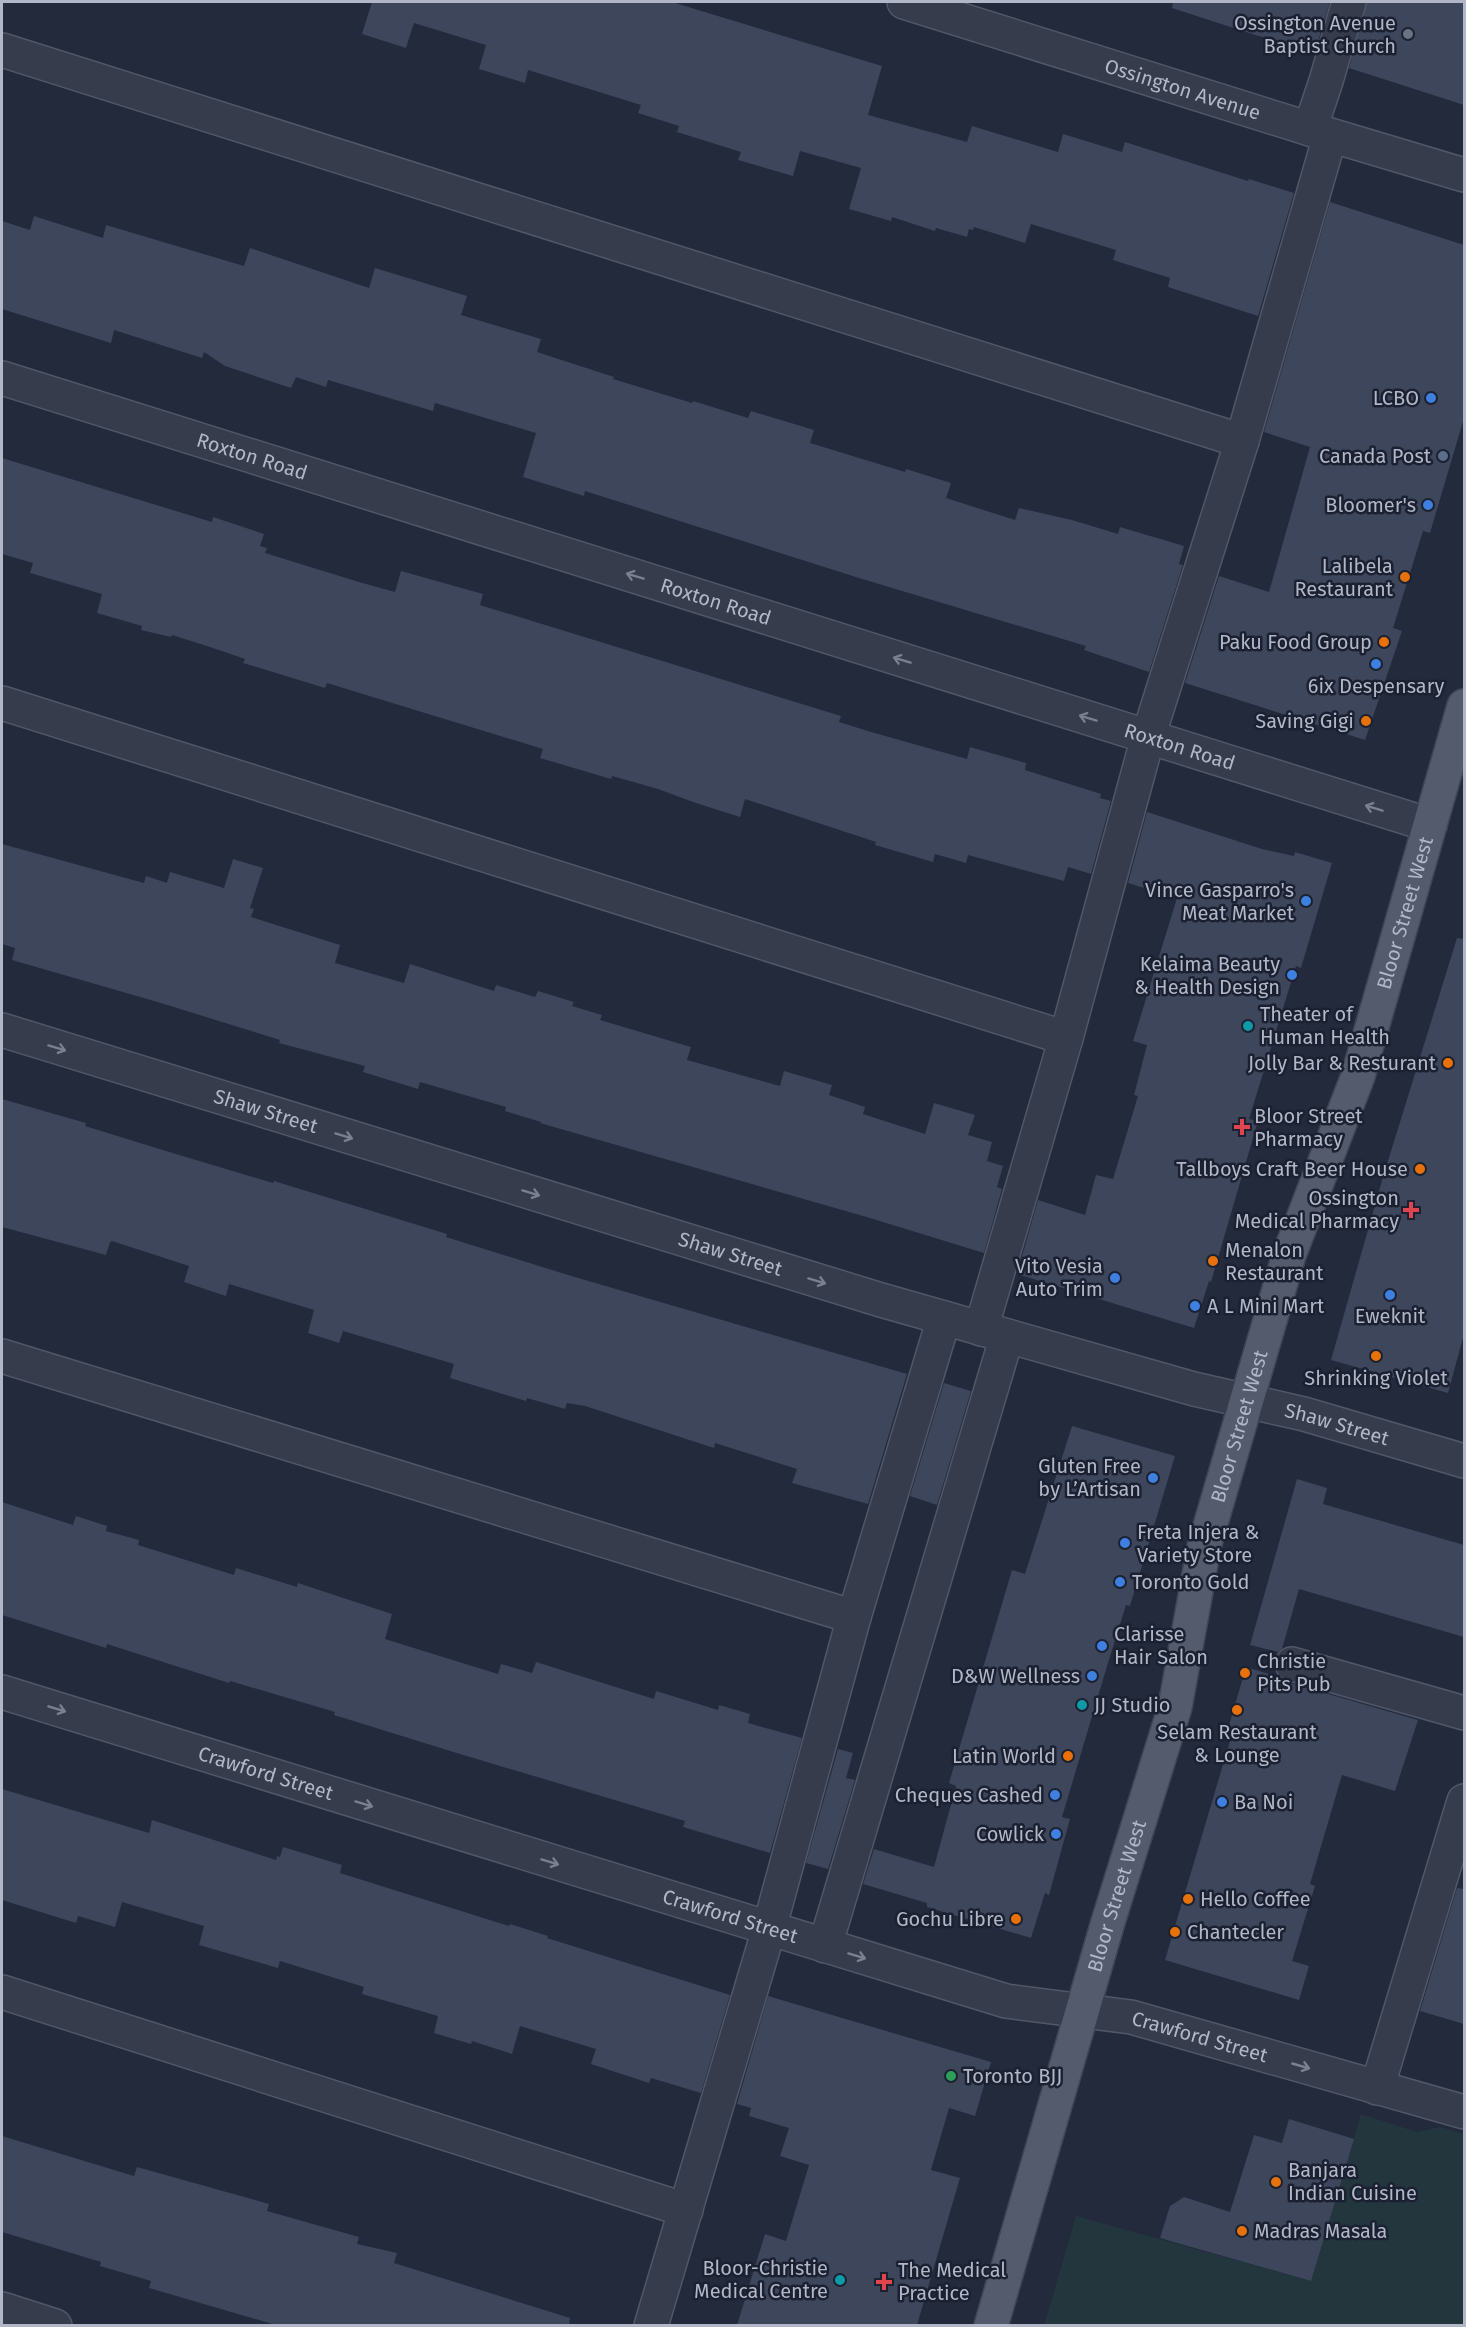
<svg xmlns="http://www.w3.org/2000/svg" width="1466" height="2327" font-family="'Fira Sans',sans-serif">
<style>
.green{fill:#24363d}
.building{fill:#3e465c}
.lines{fill:none;stroke-linecap:round;stroke-linejoin:round}
.minor-casing{stroke:#515767;stroke-width:36}
.major-casing{stroke:#3f4555;stroke-width:36}
.minor{stroke:#363c4c;stroke-width:33}
.major{stroke:#545b6c;stroke-width:33}
.oneway{stroke:#7a8090}
.worship-dot{fill:#6b7280;stroke:#1b2131;stroke-width:2}
.shop-dot{fill:#3f7fe0;stroke:#1b2131;stroke-width:2}
.service-dot{fill:#5c6f8a;stroke:#1b2131;stroke-width:2}
.food-dot{fill:#e8710a;stroke:#1b2131;stroke-width:2}
.culture-dot{fill:#0f9aa8;stroke:#1b2131;stroke-width:2}
.health-dot{fill:#e0444e;stroke:#1b2131;stroke-width:2}
.leisure-dot{fill:#2e9e5b;stroke:#1b2131;stroke-width:2}
.labels{text-anchor:middle;dominant-baseline:central;stroke-width:5;stroke-linejoin:round;paint-order:stroke}
.poi-label{font-size:20px;fill:#b2b7c7;stroke:#1b2131;text-anchor:end}
.street-label{font-size:20px;fill:#b2b7c7;stroke:#1b2131}
</style>
<rect width="100%" height="100%" fill="#222a3c"/>
<path class="green" d="M1361,2114L1417,2132L1440,2127L1464,2134V2325L1044,2326L1076,2216L1311,2281Z"/>
<path class="building" d="M372,2H672L882,66L868,115L967,142L972,126L1058,152L1063,134L1122,152L1125,142L1248,181L1249,179L1294,193L1258,316L1168,287L1170,278L1113,260L1116,250L1031,224L1025,243L974,227L973,230L969,229L967,237L936,228L935,231L892,217L891,221L849,209L861,168L800,151L793,176L738,160L741,152L677,132L679,126L638,113L641,105L528,70L525,83L479,69L486,45L414,23L406,48L362,34Z
M1173,2H1330L1315,51L1252,34L1172,8Z
M1367,2H1464V105L1349,68Z
M1330,202L1464,245V418L1430,533L1423,531L1393,628L1402,631L1365,740L1185,683L1219,576L1269,592L1310,447L1264,432Z
M34,216L103,238L106,225L244,266L250,248L369,288L375,268L467,296L461,315L541,339L537,352L614,377L613,379L692,403L693,401L748,418L751,411L814,430L810,443L905,472L906,469L951,483L946,498L1015,520L1019,508L1072,520L1118,534L1120,527L1184,546L1179,564L1183,565L1149,672L1084,650L1086,646L859,578L585,491L584,496L523,477L536,433L435,403L433,411L328,380L326,387L296,377L291,388L225,366L204,352L202,358L114,330L111,343L2,309V221L30,230Z
M2,458L212,522L213,517L264,534L260,546L267,548L265,553L359,582L395,592L401,571L483,594L480,605L841,716L839,722L871,732L967,759L970,747L1026,763L1025,770L1101,794L1100,798L1111,801L1091,874L1068,867L1064,881L968,855L966,863L935,854L933,862L875,845L876,842L745,799L740,817L696,803L658,789L612,776L611,779L540,758L543,749L327,683L325,688L243,663L245,659L210,647L172,635L171,637L141,630L142,626L97,613L102,594L30,573L33,563L2,554Z
M1147,812L1262,849L1294,856L1295,852L1332,863L1301,968L1296,966L1249,1119L1258,1121L1211,1282L1209,1281L1194,1328L1017,1274L1038,1200L1085,1215L1096,1175L1113,1179L1138,1096L1134,1095L1147,1045L1133,1041L1177,898L1128,883Z
M2,844L144,883L146,876L167,883L170,872L224,888L233,859L263,868L250,908L254,909L251,917L340,945L335,963L404,983L410,964L494,991L496,985L535,997L538,991L574,1002L572,1006L602,1015L600,1020L691,1047L687,1060L780,1086L784,1071L832,1085L829,1095L865,1107L863,1114L925,1134L934,1103L975,1115L968,1135L992,1142L987,1161L1003,1166L997,1187L1002,1189L984,1253L870,1218L540,1123L541,1122L505,1111L506,1107L420,1082L418,1089L363,1072L365,1066L279,1043L280,1040L161,1003L12,960L15,948L2,944Z
M1457,938L1464,939V1334L1448,1393L1331,1360L1383,1177Z
M2,1099L86,1123L85,1126L166,1151L273,1183L274,1181L447,1234L446,1237L568,1275L907,1374L868,1504L792,1483L797,1469L715,1443L714,1448L585,1406L567,1403L565,1409L527,1398L526,1401L450,1378L454,1364L343,1331L339,1343L308,1333L314,1310L229,1284L226,1296L184,1282L189,1266L112,1241L110,1242L106,1255L2,1227Z
M944,1383L971,1391L937,1505L910,1496Z
M1072,1426L1175,1456L1130,1606L1126,1605L1108,1663L1062,1817L1070,1819L1049,1895L1045,1893L1031,1938L927,1907V1903L863,1884L874,1849L934,1867L956,1786L949,1783L1012,1570L1025,1574Z
M1297,1479L1327,1488L1323,1504L1464,1545V1637L1299,1589L1282,1649L1278,1652L1250,1645Z
M2,1502L73,1525L76,1516L107,1526L106,1531L139,1540L138,1545L234,1575L236,1568L297,1587L298,1583L392,1614L385,1639L498,1674L501,1664L532,1673L536,1662L654,1699L656,1691L718,1710L719,1705L750,1714L748,1723L802,1738L770,1853L683,1827L685,1821L460,1754L334,1715L335,1712L230,1681L229,1683L107,1644L106,1648L2,1615Z
M1246,1667L1279,1677L1287,1682L1418,1720L1395,1791L1342,1775L1310,1884L1315,1886L1292,1961L1309,1966L1299,2000L1165,1960L1230,1741L1225,1739Z
M838,1749L853,1753L846,1778L855,1780L828,1869L806,1863Z
M2,1789L149,1833L152,1820L276,1860L277,1856L280,1857L283,1847L342,1865L340,1873L509,1926L510,1924L548,1936L547,1938L730,1995L701,2093L651,2078L649,2083L591,2064L596,2049L520,2026L512,2054L472,2041L471,2044L434,2033L438,2016L362,1994L364,1987L280,1961L278,1968L199,1945L204,1926L122,1902L115,1927L78,1916L76,1923L2,1900Z
M1457,1888L1464,1889V2024L1420,2011Z
M768,1996L991,2062L975,2116L949,2108L931,2170L960,2178L917,2325H737L765,2234L786,2241L809,2165L780,2156L789,2128L749,2116L751,2108L737,2104Z
M1289,2119L1354,2139L1311,2281L1160,2238L1170,2206L1184,2197L1230,2212L1254,2135L1282,2143Z
M2,2136L134,2176L137,2167L269,2204L267,2211L359,2237L357,2244L397,2253L394,2263L570,2318L569,2325H276L149,2288L151,2281L100,2266L101,2262L2,2232Z"/>
<g class="lines">
<g class="minor-casing">
<g id="minor">
<path id="s1" d="M904,2L1310,129L1464,175"/>
<path d="M2,50L1242,441"/>
<path d="M1310,129L1326,81L1349,2"/>
<path id="s2" d="M2,378L1430,825"/>
<path d="M2,703L1066,1038"/>
<path id="s3" d="M2,1030L881,1300L1194,1389L1304,1414L1464,1461"/>
<path d="M981,1329L1066,1038L1148,737L1242,441L1330,136"/>
<path d="M2,1356L854,1617"/>
<path d="M1292,1664L1464,1713"/>
<path id="s4" d="M2,1692L1006,2001L1131,2017L1464,2112"/>
<path d="M825,1946L1007,1336"/>
<path d="M2,1992L686,2210"/>
<path d="M1377,2088L1464,1801"/>
<path d="M2,2309L55,2326"/>
<path d="M651,2326L769,1929L854,1617L944,1318"/>
</g>
</g>
<g class="major-casing">
<g id="major">
<path id="s5" d="M991,2326L1108,1922L1175,1707L1204,1547L1289,1255L1358,1076L1464,706"/>
</g>
</g>
<use href="#minor" class="minor"/>
<use href="#major" class="major"/>
</g>
<defs><path id="oneway-shaft" d="M-6 0H5M1.5-3L5.5 0L1.5 3" fill="none" stroke-width="1.6" stroke-linecap="round" stroke-linejoin="round" transform="scale(1.5)"/></defs>
<g class="oneway">
<use href="#oneway-shaft" transform="translate(635 576) rotate(-163)"/>
<use href="#oneway-shaft" transform="translate(902 660) rotate(-163)"/>
<use href="#oneway-shaft" transform="translate(1088 718) rotate(-163)"/>
<use href="#oneway-shaft" transform="translate(1374 808) rotate(-163)"/>
<use href="#oneway-shaft" transform="translate(57 1048) rotate(17)"/>
<use href="#oneway-shaft" transform="translate(344 1136) rotate(17)"/>
<use href="#oneway-shaft" transform="translate(531 1193) rotate(17)"/>
<use href="#oneway-shaft" transform="translate(817 1281) rotate(17)"/>
<use href="#oneway-shaft" transform="translate(57 1709) rotate(17)"/>
<use href="#oneway-shaft" transform="translate(364 1804) rotate(17)"/>
<use href="#oneway-shaft" transform="translate(550 1862) rotate(17)"/>
<use href="#oneway-shaft" transform="translate(857 1956) rotate(17)"/>
<use href="#oneway-shaft" transform="translate(1301 2066) rotate(16)"/>
</g>
<circle class="worship-dot" cx="1408" cy="34" r="6"/>
<g class="shop-dot">
<circle cx="1431" cy="398" r="6"/>
<circle cx="1428" cy="505" r="6"/>
<circle cx="1376" cy="664" r="6"/>
<circle cx="1306" cy="901" r="6"/>
<circle cx="1292" cy="975" r="6"/>
<circle cx="1115" cy="1278" r="6"/>
<circle cx="1390" cy="1295" r="6"/>
<circle cx="1195" cy="1306" r="6"/>
<circle cx="1153" cy="1478" r="6"/>
<circle cx="1125" cy="1543" r="6"/>
<circle cx="1120" cy="1582" r="6"/>
<circle cx="1102" cy="1646" r="6"/>
<circle cx="1092" cy="1676" r="6"/>
<circle cx="1055" cy="1795" r="6"/>
<circle cx="1222" cy="1802" r="6"/>
<circle cx="1056" cy="1834" r="6"/>
</g>
<circle class="service-dot" cx="1443" cy="456" r="6"/>
<g class="food-dot">
<circle cx="1405" cy="577" r="6"/>
<circle cx="1384" cy="642" r="6"/>
<circle cx="1366" cy="721" r="6"/>
<circle cx="1448" cy="1063" r="6"/>
<circle cx="1420" cy="1169" r="6"/>
<circle cx="1213" cy="1261" r="6"/>
<circle cx="1376" cy="1356" r="6"/>
<circle cx="1245" cy="1673" r="6"/>
<circle cx="1237" cy="1710" r="6"/>
<circle cx="1068" cy="1756" r="6"/>
<circle cx="1188" cy="1899" r="6"/>
<circle cx="1016" cy="1919" r="6"/>
<circle cx="1175" cy="1932" r="6"/>
<circle cx="1276" cy="2182" r="6"/>
<circle cx="1242" cy="2231" r="6"/>
</g>
<g class="culture-dot">
<circle cx="1248" cy="1026" r="6"/>
<circle cx="1082" cy="1705" r="6"/>
<circle cx="840" cy="2280" r="6"/>
</g>
<g class="health-dot">
<path d="M1239 1118h6v6h6v6h-6v6h-6v-6h-6v-6h6z"/>
<path d="M1408 1201h6v6h6v6h-6v6h-6v-6h-6v-6h6z"/>
<path d="M881 2273h6v6h6v6h-6v6h-6v-6h-6v-6h6z"/>
</g>
<circle class="leisure-dot" cx="951" cy="2076" r="6"/>
<g class="labels">
<g class="poi-label">
<text x="1396" y="23">Ossington Avenue<tspan x="1396" dy="23">Baptist Church</tspan></text>
<text x="1419" y="398">LCBO</text>
<text x="1431" y="456">Canada Post</text>
<text x="1416" y="505">Bloomer's</text>
<text x="1393" y="566">Lalibela<tspan x="1393" dy="23">Restaurant</tspan></text>
<text x="1372" y="642">Paku Food Group</text>
<text x="1376" y="686" text-anchor="middle">6ix Despensary</text>
<text x="1354" y="721">Saving Gigi</text>
<text x="1294" y="890">Vince Gasparro's<tspan x="1294" dy="23">Meat Market</tspan></text>
<text x="1280" y="964">Kelaima Beauty<tspan x="1280" dy="23">&amp; Health Design</tspan></text>
<text x="1260" y="1014" text-anchor="start">Theater of<tspan x="1260" dy="23">Human Health</tspan></text>
<text x="1436" y="1063">Jolly Bar &amp; Resturant</text>
<text x="1254" y="1116" text-anchor="start">Bloor Street<tspan x="1254" dy="23">Pharmacy</tspan></text>
<text x="1408" y="1169">Tallboys Craft Beer House</text>
<text x="1399" y="1198">Ossington<tspan x="1399" dy="23">Medical Pharmacy</tspan></text>
<text x="1225" y="1250" text-anchor="start">Menalon<tspan x="1225" dy="23">Restaurant</tspan></text>
<text x="1103" y="1266">Vito Vesia<tspan x="1103" dy="23">Auto Trim</tspan></text>
<text x="1207" y="1306" text-anchor="start">A L Mini Mart</text>
<text x="1390" y="1316" text-anchor="middle">Eweknit</text>
<text x="1376" y="1378" text-anchor="middle">Shrinking Violet</text>
<text x="1141" y="1466">Gluten Free<tspan x="1141" dy="23">by L’Artisan</tspan></text>
<text x="1137" y="1532" text-anchor="start">Freta Injera &amp;<tspan x="1137" dy="23">Variety Store</tspan></text>
<text x="1132" y="1582" text-anchor="start">Toronto Gold</text>
<text x="1114" y="1634" text-anchor="start">Clarisse<tspan x="1114" dy="23">Hair Salon</tspan></text>
<text x="1257" y="1661" text-anchor="start">Christie<tspan x="1257" dy="23">Pits Pub</tspan></text>
<text x="1080" y="1676">D&amp;W Wellness</text>
<text x="1094" y="1705" text-anchor="start">JJ Studio</text>
<text x="1237" y="1732" text-anchor="middle">Selam Restaurant<tspan x="1237" dy="23">&amp; Lounge</tspan></text>
<text x="1056" y="1756">Latin World</text>
<text x="1043" y="1795">Cheques Cashed</text>
<text x="1234" y="1802" text-anchor="start">Ba Noi</text>
<text x="1044" y="1834">Cowlick</text>
<text x="1200" y="1899" text-anchor="start">Hello Coffee</text>
<text x="1004" y="1919">Gochu Libre</text>
<text x="1187" y="1932" text-anchor="start">Chantecler</text>
<text x="963" y="2076" text-anchor="start">Toronto BJJ</text>
<text x="1288" y="2170" text-anchor="start">Banjara<tspan x="1288" dy="23">Indian Cuisine</tspan></text>
<text x="1254" y="2231" text-anchor="start">Madras Masala</text>
<text x="828" y="2268">Bloor-Christie<tspan x="828" dy="23">Medical Centre</tspan></text>
<text x="898" y="2270" text-anchor="start">The Medical<tspan x="898" dy="23">Practice</tspan></text>
</g>
<g class="street-label">
<text stroke="none"><textPath href="#s1" startOffset="292">Ossington Avenue</textPath></text>
<text stroke="none"><textPath href="#s2" startOffset="262">Roxton Road</textPath></text>
<text stroke="none"><textPath href="#s2" startOffset="748">Roxton Road</textPath></text>
<text stroke="none"><textPath href="#s2" startOffset="1234">Roxton Road</textPath></text>
<text stroke="none"><textPath href="#s5" startOffset="1474">Bloor Street West</textPath></text>
<text stroke="none"><textPath href="#s3" startOffset="276">Shaw Street</textPath></text>
<text stroke="none"><textPath href="#s3" startOffset="762">Shaw Street</textPath></text>
<text stroke="none"><textPath href="#s3" startOffset="1392">Shaw Street</textPath></text>
<text stroke="none"><textPath href="#s5" startOffset="934">Bloor Street West</textPath></text>
<text stroke="none"><textPath href="#s4" startOffset="276">Crawford Street</textPath></text>
<text stroke="none"><textPath href="#s5" startOffset="448">Bloor Street West</textPath></text>
<text stroke="none"><textPath href="#s4" startOffset="762">Crawford Street</textPath></text>
<text stroke="none"><textPath href="#s4" startOffset="1248">Crawford Street</textPath></text>
</g>
</g>
<rect width="1466" height="2327" fill="none" stroke="#b2b7c7" stroke-width="6"/>
</svg>
